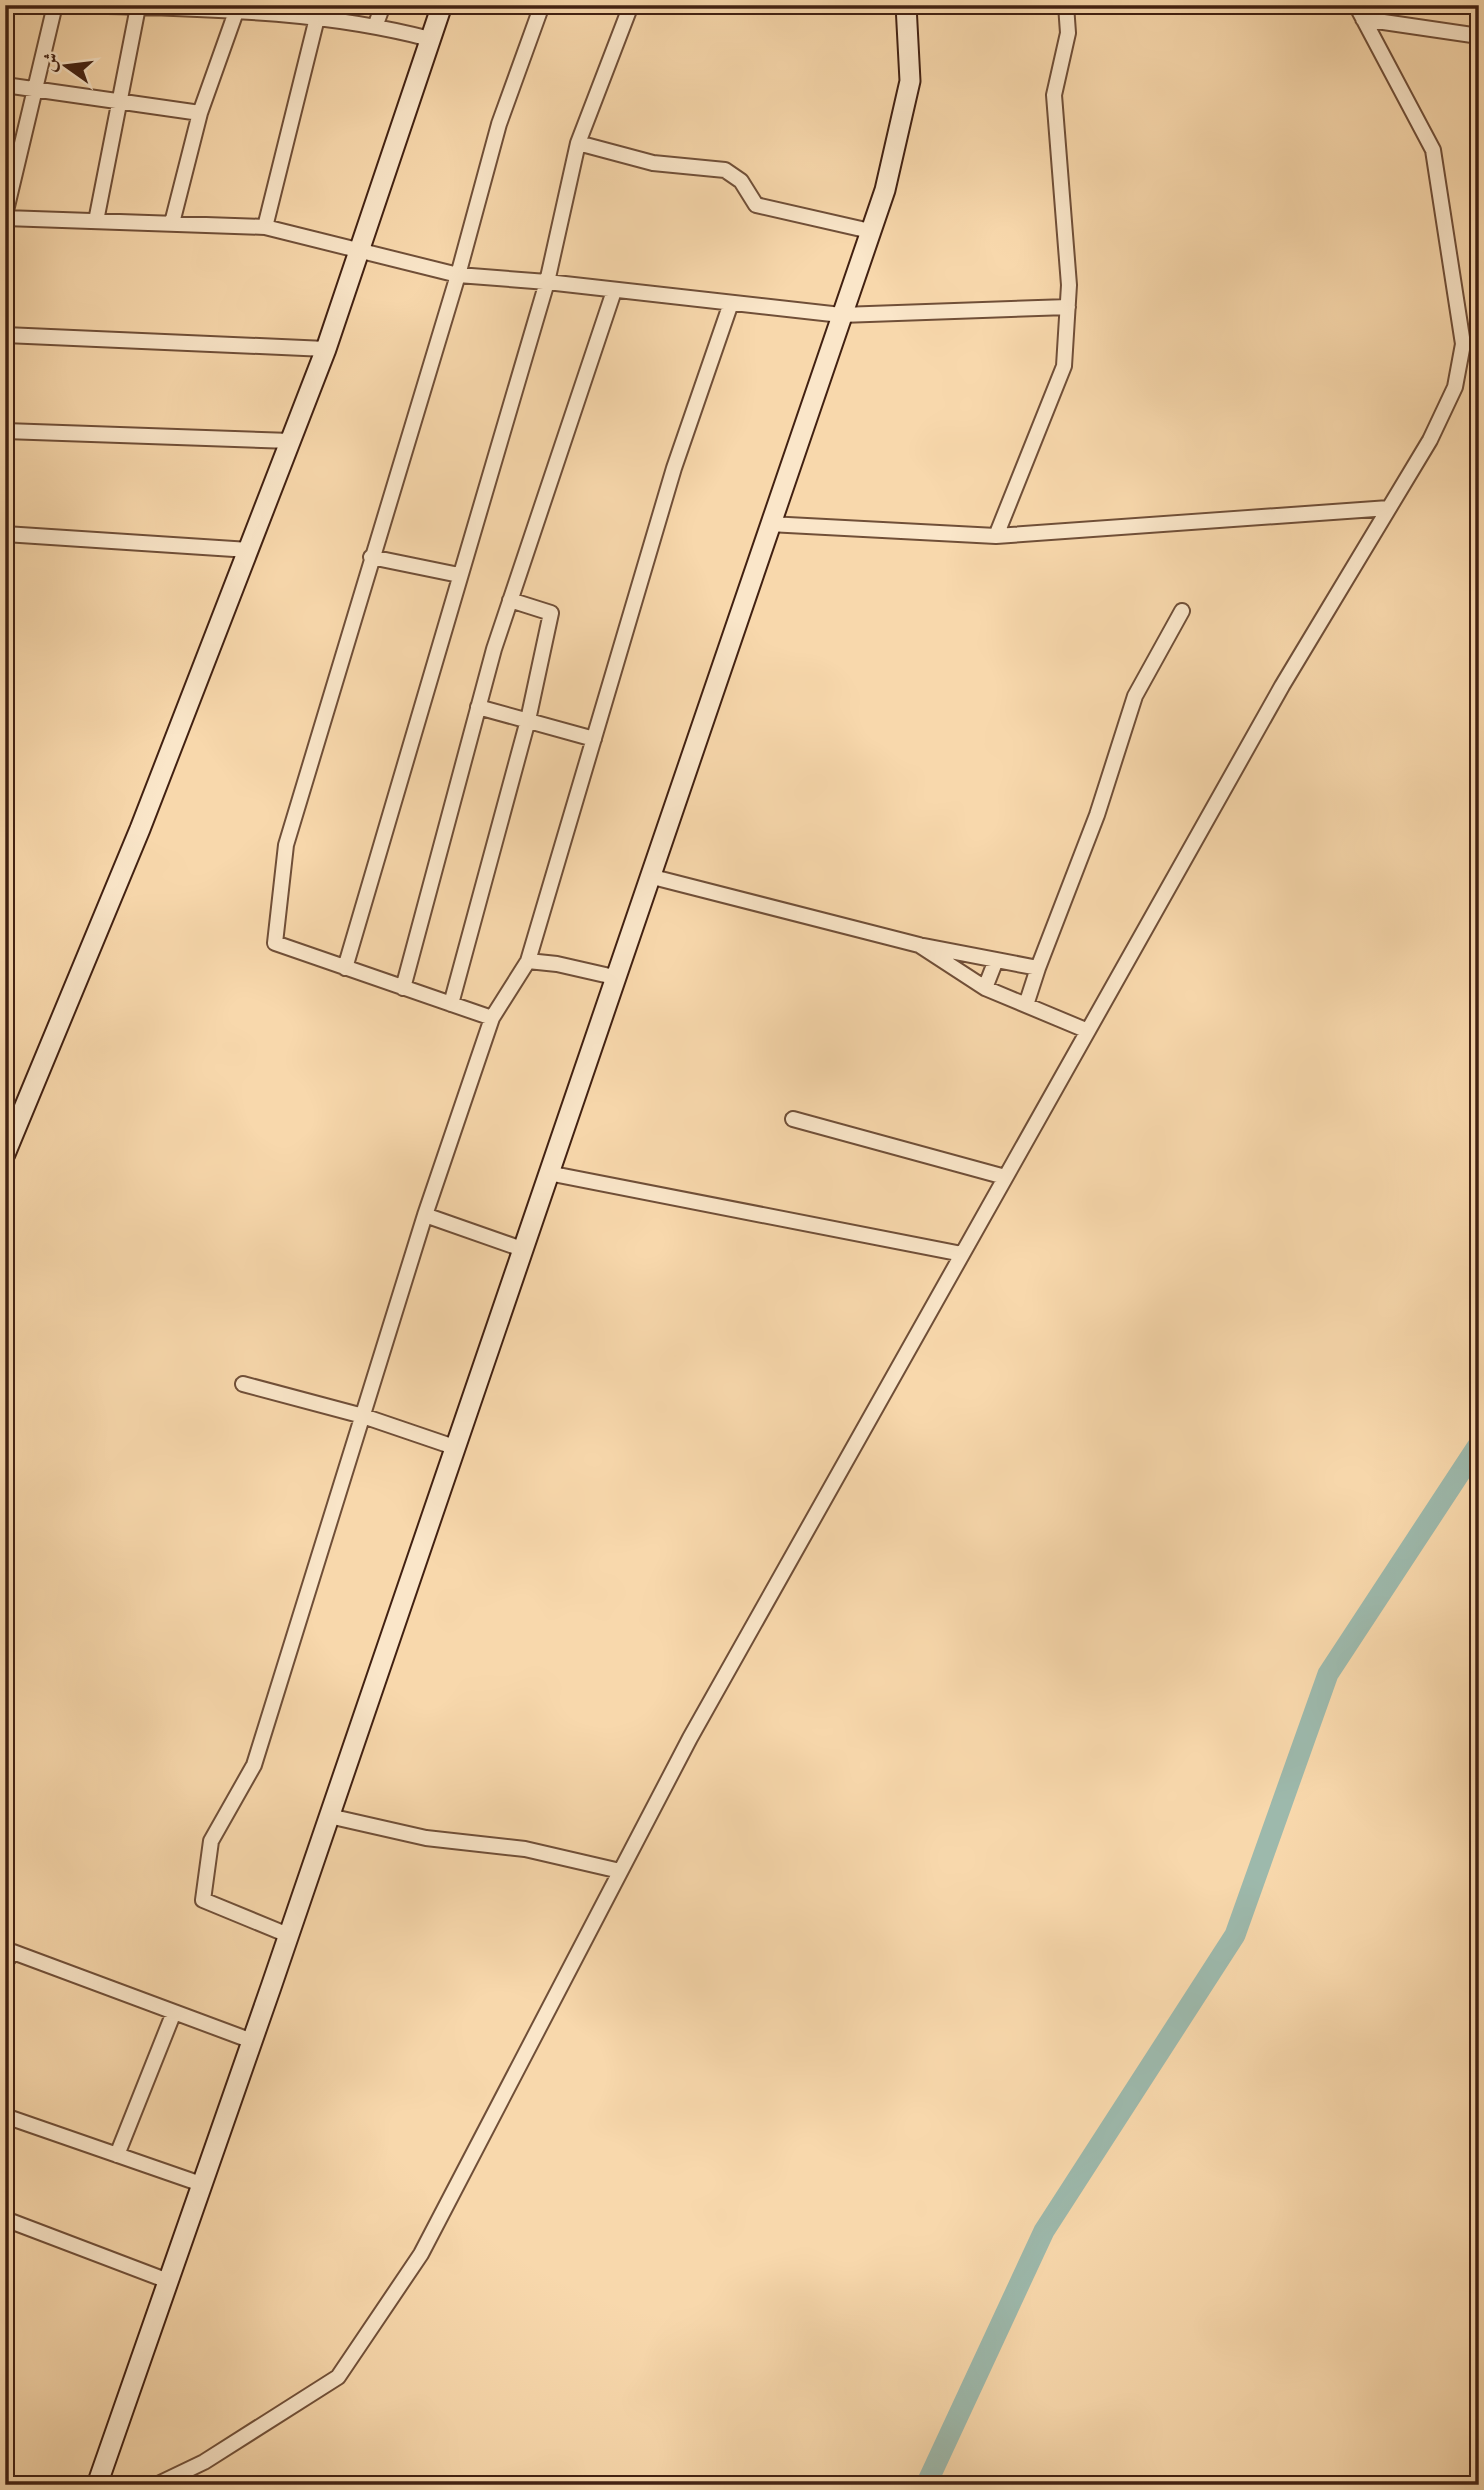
<svg xmlns="http://www.w3.org/2000/svg" width="1484" height="2490" font-family="'Gentium Book Plus',Amiri,serif">
<style>
.lines{fill:none;stroke-linecap:round;stroke-linejoin:round}
.river{stroke:#9db9ac;stroke-width:21}
.street-casing{stroke:#704f38;stroke-width:18}
.secondary-casing{stroke:#422112;stroke-width:23}
.street{stroke:#fae6c9;stroke-width:14}
.secondary{stroke:#fae6c9;stroke-width:19}
</style>
<rect width="100%" height="100%" fill="#f8d8ac"/>
<filter id="stains"><feTurbulence type="fractalNoise" baseFrequency=".00286" numOctaves="4"/><feColorMatrix values="0 0 0 0 .2 0 0 0 0 .09 0 0 0 0 .02 0 0 0 .5 -.17"/></filter>
<radialGradient id="worn" r=".72"><stop offset=".6" stop-color="#630" stop-opacity="0"/><stop offset="1" stop-color="#630" stop-opacity=".3"/></radialGradient>
<g class="lines">
<path class="river" d="M926,2485L1044,2231L1235,1935L1328,1674L1479,1444"/>
<g class="street-casing">
<path id="street" d="M79,5C197,9 316,9 430,39
M1363,19L1479,36
M376,24L383,5
M5,85L200,113
M578,143L653,163L725,170L741,181L756,205L870,231
M5,215L55,5
M5,218L265,227L458,275L547,282L841,315L1068,307
M96,221L138,7
M172,223L200,113L237,9
M265,227L317,18
M5,335L326,349
M5,431L291,441
M769,524L996,536L1389,508
M5,534L249,550
M996,536L1064,366L1069,285L1054,95L1068,33L1066,5
M371,557L459,575
M478,707L594,739
M649,876L919,945L985,988L1088,1031
M924,946L1038,968L1026,1005
M528,961L557,964L614,977
M345,968L547,282L578,143L631,5
M1038,968L1097,815L1135,696L1182,611
M403,988L494,649L614,291
M985,988L996,960
M451,1004L528,720L551,613L510,600
M492,1018L528,961L674,468L731,303
M793,1119L1005,1177
M548,1173L962,1254
M425,1215L522,1249
M243,1384L363,1416L454,1447
M329,1816L426,1838L525,1849L620,1871
M288,1935L203,1900L211,1841L254,1765L425,1215L492,1018L275,943L286,845L458,275L499,124L542,5
M5,1963L13,1952L252,2041
M5,2116L201,2184
M117,2155L174,2012
M5,2219L168,2281
M156,2485L204,2462L338,2377L421,2254L690,1738L1282,686L1430,440L1455,387L1463,344L1433,150L1356,5"/>
</g>
<g class="secondary-casing">
<path id="secondary" d="M5,1154L140,829L326,349L442,5
M97,2485L271,1987L885,190L910,81L906,5"/>
</g>
<use href="#street" class="street"/>
<use href="#secondary" class="secondary"/>
</g>
<rect width="1484" height="2490" fill="none" stroke="#f8d8ac" stroke-width="28"/>
<rect x="7" y="7" width="1470" height="2476" fill="none" stroke="#422112" stroke-width="3.5"/>
<rect x="14" y="14" width="1456" height="2462" fill="none" stroke="#422112" stroke-width="2"/>
<g transform="translate(66 66) rotate(284)" stroke="#fae6c9" stroke-width="5" paint-order="stroke">
<path d="M0-5L12 26L0 18L-12 26Z" fill="#422112"/>
<text y="-10" font-size="19" font-weight="bold" text-anchor="middle" fill="#422112">ش</text>
</g>
<rect width="100%" height="100%" filter="url(#stains)"/>
<rect width="100%" height="100%" fill="url(#worn)"/>
</svg>
